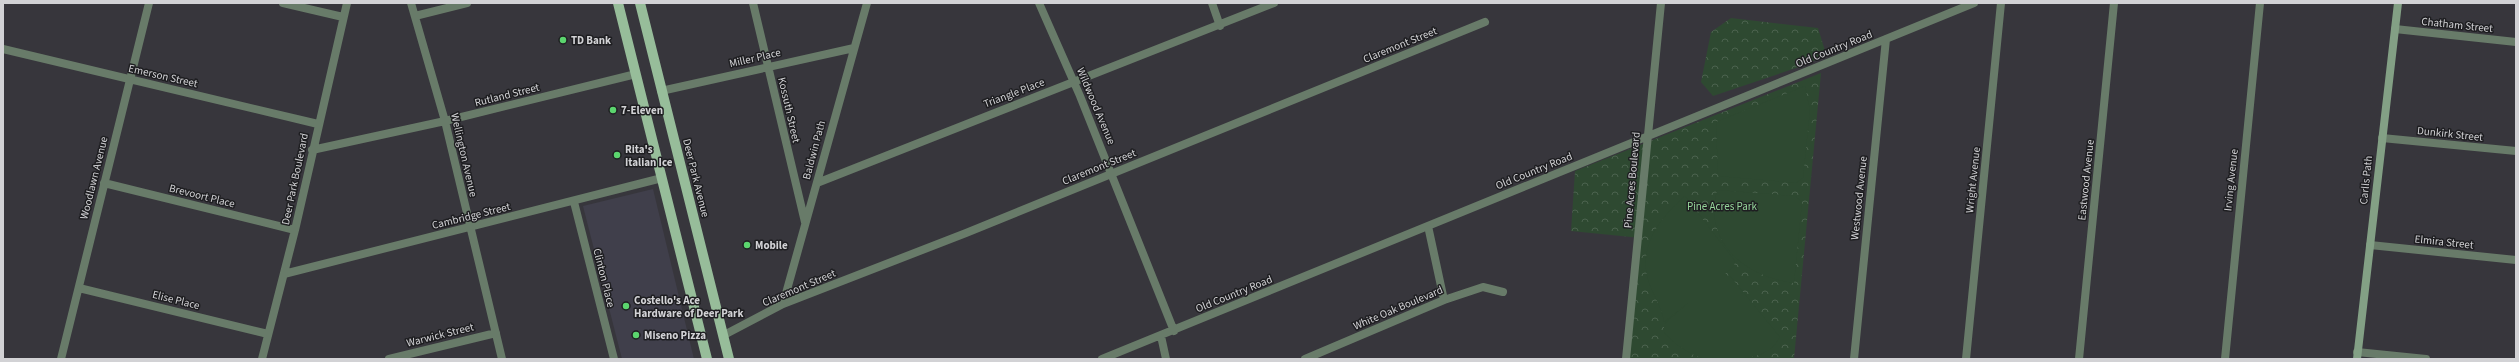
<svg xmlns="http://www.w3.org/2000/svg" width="2519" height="362" font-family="'Source Sans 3',sans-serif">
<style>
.built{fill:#403f4b}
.forest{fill:url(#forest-crowns)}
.garden{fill:#2e4931}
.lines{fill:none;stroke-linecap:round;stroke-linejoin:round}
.street{stroke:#687b69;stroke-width:8}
.secondary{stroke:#83a085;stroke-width:8}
.primary{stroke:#97bd9a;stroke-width:10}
.poi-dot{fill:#5bd56e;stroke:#1e1e21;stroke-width:1.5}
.labels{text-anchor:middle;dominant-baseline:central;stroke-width:3;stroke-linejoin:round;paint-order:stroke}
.street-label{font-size:11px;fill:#d2d2d5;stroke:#1e1e21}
.poi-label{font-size:11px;font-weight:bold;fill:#d2d2d5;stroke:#1e1e21;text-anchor:start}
.park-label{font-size:11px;fill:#96d69b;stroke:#1e1e21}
</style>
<defs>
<pattern id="forest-crowns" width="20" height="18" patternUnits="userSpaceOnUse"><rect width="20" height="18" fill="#2e4931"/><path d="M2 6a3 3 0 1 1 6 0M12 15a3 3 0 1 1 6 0" fill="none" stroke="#4b624e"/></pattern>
</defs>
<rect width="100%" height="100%" fill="#37363c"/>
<path class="built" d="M653,189L694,359H622L583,206Z"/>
<path class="forest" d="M1731,18L1818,28L1826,54L1808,64L1713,96L1701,82L1711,32Z
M1821,73L1794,359H1628L1641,238L1571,231L1575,171Z"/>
<path class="garden" d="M1805,86L1810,110L1803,178L1796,183L1718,176L1716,122Z
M1717,190L1795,196L1802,202L1794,283C1755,278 1716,255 1714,211C1713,205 1716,197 1717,190Z
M1685,196L1735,261L1734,266L1724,275L1730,276L1780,337C1769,359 1742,359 1721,359C1714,359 1706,360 1699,357C1686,352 1673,343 1664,332V324L1688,303L1664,322C1662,306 1651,293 1647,276C1640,243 1662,216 1685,196Z"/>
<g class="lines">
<path class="street" d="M283,3L343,17
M411,3L445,121L502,359
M753,3L805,222
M1039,3L1080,96L1174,331
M1212,3L1220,26
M415,16L467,3
M2395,29L2516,42
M3,49L318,124
M661,91L854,48
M2382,138L2516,151
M312,150L445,121L636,74
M104,183L295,230
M817,183L1274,3
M574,202L614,359
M1428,226L1444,300
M2370,245L2516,260
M284,274L662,178
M79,288L268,334
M783,304L867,3
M724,335L783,304L966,233L1485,22
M1161,336L1166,359
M2357,352L2426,359
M61,359L149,3
M262,359L295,230L347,3
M389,359L496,333
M1102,359L1974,3
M1305,359L1444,300L1483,287L1503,292
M1626,359L1661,3
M1854,359L1886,39
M1966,359L2001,3
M2079,359L2114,3
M2225,359L2260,3"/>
<path class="secondary" d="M2357,359L2398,3"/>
<path class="primary" d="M618,3L707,359
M640,3L729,359"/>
</g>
<g class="poi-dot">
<circle cx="563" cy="40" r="4"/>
<circle cx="613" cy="110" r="4"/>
<circle cx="617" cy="155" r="4"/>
<circle cx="747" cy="245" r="4"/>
<circle cx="626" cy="306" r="4"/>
<circle cx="636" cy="335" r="4"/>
</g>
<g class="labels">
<g class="street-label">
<text transform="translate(2457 25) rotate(6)">Chatham Street</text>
<text transform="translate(1400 45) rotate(-22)">Claremont Street</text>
<text transform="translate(1834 49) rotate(-22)">Old Country Road</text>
<text transform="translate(755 58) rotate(-13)">Miller Place</text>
<text transform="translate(163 76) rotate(13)">Emerson Street</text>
<text transform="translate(1014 93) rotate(-21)">Triangle Place</text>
<text transform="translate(507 95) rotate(-14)">Rutland Street</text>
<text transform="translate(1096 106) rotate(67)">Wildwood Avenue</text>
<text transform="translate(789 110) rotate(77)">Kossuth Street</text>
<text transform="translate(2450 134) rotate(6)">Dunkirk Street</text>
<text transform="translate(814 150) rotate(-75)">Baldwin Path</text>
<text transform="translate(464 155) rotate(77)">Wellington Avenue</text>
<text transform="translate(1099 167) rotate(-22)">Claremont Street</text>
<text transform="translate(1534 171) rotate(-22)">Old Country Road</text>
<text transform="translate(94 178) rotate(-76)">Woodlawn Avenue</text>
<text transform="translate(696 178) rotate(76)">Deer Park Avenue</text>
<text transform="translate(295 179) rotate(-78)">Deer Park Boulevard</text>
<text transform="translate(1632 180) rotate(-85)">Pine Acres Boulevard</text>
<text transform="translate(1973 180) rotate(-84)">Wright Avenue</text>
<text transform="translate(2086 180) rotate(-84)">Eastwood Avenue</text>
<text transform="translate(2231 180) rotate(-84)">Irving Avenue</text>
<text transform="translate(2366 180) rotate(-84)">Carlls Path</text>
<text transform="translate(202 196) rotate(14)">Brevoort Place</text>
<text transform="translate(1859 198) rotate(-84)">Westwood Avenue</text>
<text transform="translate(471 216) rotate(-14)">Cambridge Street</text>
<text transform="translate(2444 242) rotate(6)">Elmira Street</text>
<text transform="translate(604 278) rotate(76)">Clinton Place</text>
<text transform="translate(799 288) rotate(-23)">Claremont Street</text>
<text transform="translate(1234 294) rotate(-22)">Old Country Road</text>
<text transform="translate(176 300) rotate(14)">Elise Place</text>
<text transform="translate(1398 308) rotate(-23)">White Oak Boulevard</text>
<text transform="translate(440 335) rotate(-14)">Warwick Street</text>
</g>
<g class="poi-label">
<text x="571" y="40">TD Bank</text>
<text x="621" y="110">7-Eleven</text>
<text x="625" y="149">Rita's<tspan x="625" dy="13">Italian Ice</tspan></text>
<text x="755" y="245">Mobile</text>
<text x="634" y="300">Costello's Ace<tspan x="634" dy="13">Hardware of Deer Park</tspan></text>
<text x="644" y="335">Miseno Pizza</text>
</g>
<g class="park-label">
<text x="1722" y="206">Pine Acres Park</text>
</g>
</g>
<rect width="2519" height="362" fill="none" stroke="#d2d2d5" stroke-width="8"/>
</svg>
